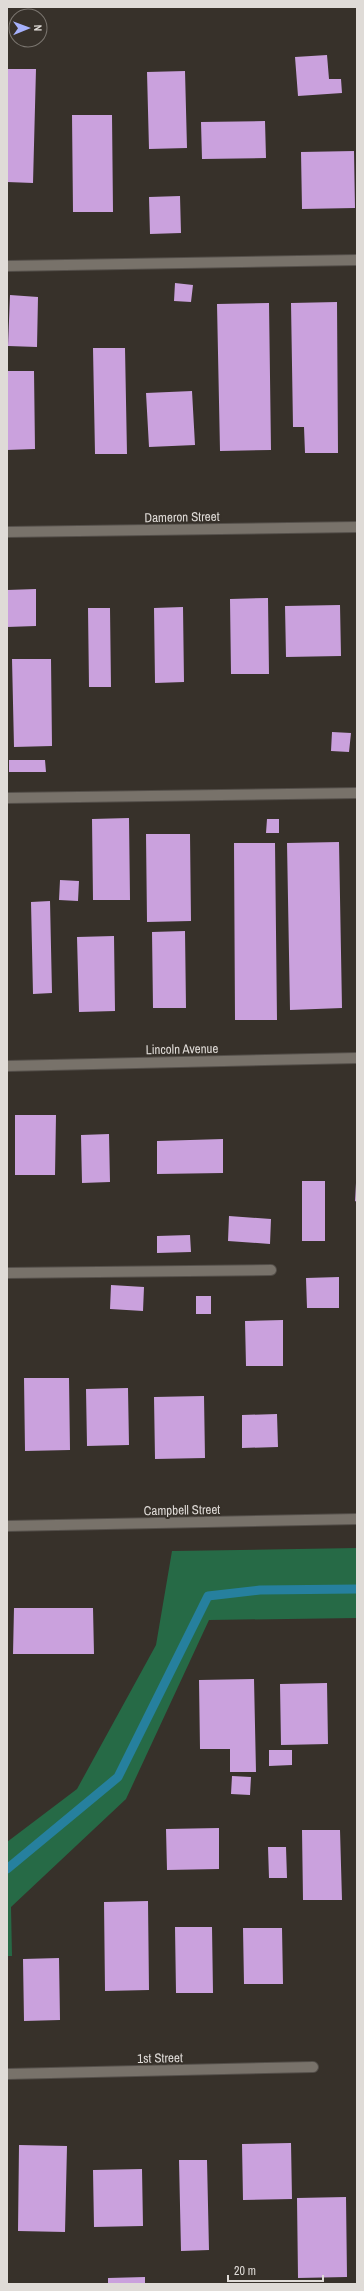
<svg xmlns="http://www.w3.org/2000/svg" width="364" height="2291" font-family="'Archivo Narrow',sans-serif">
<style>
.green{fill:#266a46}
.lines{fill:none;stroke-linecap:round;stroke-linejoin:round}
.stream{stroke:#26809e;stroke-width:9}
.building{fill:#caa1dd}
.service-casing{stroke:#544f4a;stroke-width:12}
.minor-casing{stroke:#544f4a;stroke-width:12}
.service{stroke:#78726a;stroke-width:10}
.minor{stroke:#78726a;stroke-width:10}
.labels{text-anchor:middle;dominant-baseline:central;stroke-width:4;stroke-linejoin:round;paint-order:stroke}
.street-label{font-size:13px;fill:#dfdbd7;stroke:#37312a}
</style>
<rect width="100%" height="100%" fill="#37312a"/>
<path class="green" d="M357,1548V1618L209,1620L126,1799L11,1907L12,1956H7V1842L77,1789L156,1645L172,1551Z"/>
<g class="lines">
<path class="stream" d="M7,1869L118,1777L208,1596L260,1590L357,1589"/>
</g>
<path class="building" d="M327,55L329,79H341L342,93L298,96L295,57Z
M7,69H36L33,183L7,182Z
M185,71L187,148L149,149L147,72Z
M72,115H112L113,212H73Z
M265,121L266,158L202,159L201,122Z
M354,151L355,208L302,209L301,152Z
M180,196L181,233L150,234L149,197Z
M175,283L193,285L191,302L174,301Z
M10,295L38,297L37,347L8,346Z
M337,302L338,453H305L304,427H293L291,303Z
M269,303L271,450L220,451L217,304Z
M93,348H125L127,454H95Z
M7,371H34L35,449L7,450Z
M192,391L195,445L149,447L146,393Z
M36,589V626L7,627V590Z
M268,598L269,674H231L230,599Z
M340,605L341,656L286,657L285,606Z
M183,607L184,682L155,683L154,608Z
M88,608H110L111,687H89Z
M12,659H51L52,746L14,747Z
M332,732L351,733L349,752L331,751Z
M9,760H45L46,772H9Z
M129,818L130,900H93L92,819Z
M267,819H279V833H266Z
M146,834H190L191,921L147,922Z
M339,842L342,1008L290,1010L287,843Z
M234,843H275L277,1020H235Z
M60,880L79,881L78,901L59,900Z
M50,901L52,993L33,994L31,902Z
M185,931L186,1008H153L152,932Z
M114,936L115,1011L79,1012L77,937Z
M15,1115H56L55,1175H15Z
M109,1134L110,1182L82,1183L81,1135Z
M223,1139V1173L157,1174V1141Z
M302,1181H325V1241H302Z
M356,1183H357V1202L355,1201Z
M229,1216L271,1219L270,1244L228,1241Z
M190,1235L191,1252L157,1253V1236Z
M339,1277V1308H307L306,1278Z
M111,1285L144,1287L143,1311L110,1309Z
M196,1296H211V1314H196Z
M283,1320V1366H246L245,1321Z
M24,1378H69L70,1450L25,1451Z
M128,1388L129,1445L87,1446L86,1389Z
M204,1396L205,1458L155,1459L154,1397Z
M277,1414L278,1447L242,1448V1415Z
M14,1608H93L94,1654H13Z
M254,1679L256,1772H230V1749H200L199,1680Z
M327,1683L328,1744L281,1745L280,1684Z
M269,1750H292V1765L269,1766Z
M232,1776L251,1777L250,1795L231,1794Z
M219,1828V1869L167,1870L166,1829Z
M302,1830H340L342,1900H303Z
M268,1847H286L287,1878H269Z
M148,1901L149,1990L105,1991L104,1902Z
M175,1927H212L213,1993H176Z
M243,1928H282L283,1984H244Z
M59,1958L60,2020L24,2021L23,1959Z
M291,2143L292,2199L243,2200L242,2144Z
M19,2145L67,2146L65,2232L18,2231Z
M179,2160H207L209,2250L181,2251Z
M142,2169L143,2226L94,2227L93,2170Z
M346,2197L347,2277L298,2278L297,2198Z
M145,2277V2284H108V2278Z"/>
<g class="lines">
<g class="service-casing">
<path id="service" d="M7,266L357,260
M7,798L357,793
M7,1273L271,1270"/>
</g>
<g class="minor-casing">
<path id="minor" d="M7,532L357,527
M7,1066L357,1058
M7,1526L357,1519
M7,2074L313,2067"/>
</g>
<use href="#service" class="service"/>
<use href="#minor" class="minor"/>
</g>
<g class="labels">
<g class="street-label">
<text transform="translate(182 517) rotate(-1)">Dameron Street</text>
<text transform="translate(182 1049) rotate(-1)">Lincoln Avenue</text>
<text transform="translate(182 1510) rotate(-1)">Campbell Street</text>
<text transform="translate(160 2058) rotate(-1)">1st Street</text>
</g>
</g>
<rect width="364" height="2291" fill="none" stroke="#dfdbd7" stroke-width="16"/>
<g transform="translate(28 28) rotate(89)"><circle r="19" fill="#37312a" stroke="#7a756f"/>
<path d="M0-3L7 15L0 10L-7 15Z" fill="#a6b1fc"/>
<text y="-6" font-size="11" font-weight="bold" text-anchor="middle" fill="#dfdbd7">N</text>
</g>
<path d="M228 2275v6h95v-6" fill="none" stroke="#dfdbd7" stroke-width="2"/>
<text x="234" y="2275" font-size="12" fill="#dfdbd7" stroke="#37312a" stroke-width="3" paint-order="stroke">20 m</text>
</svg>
